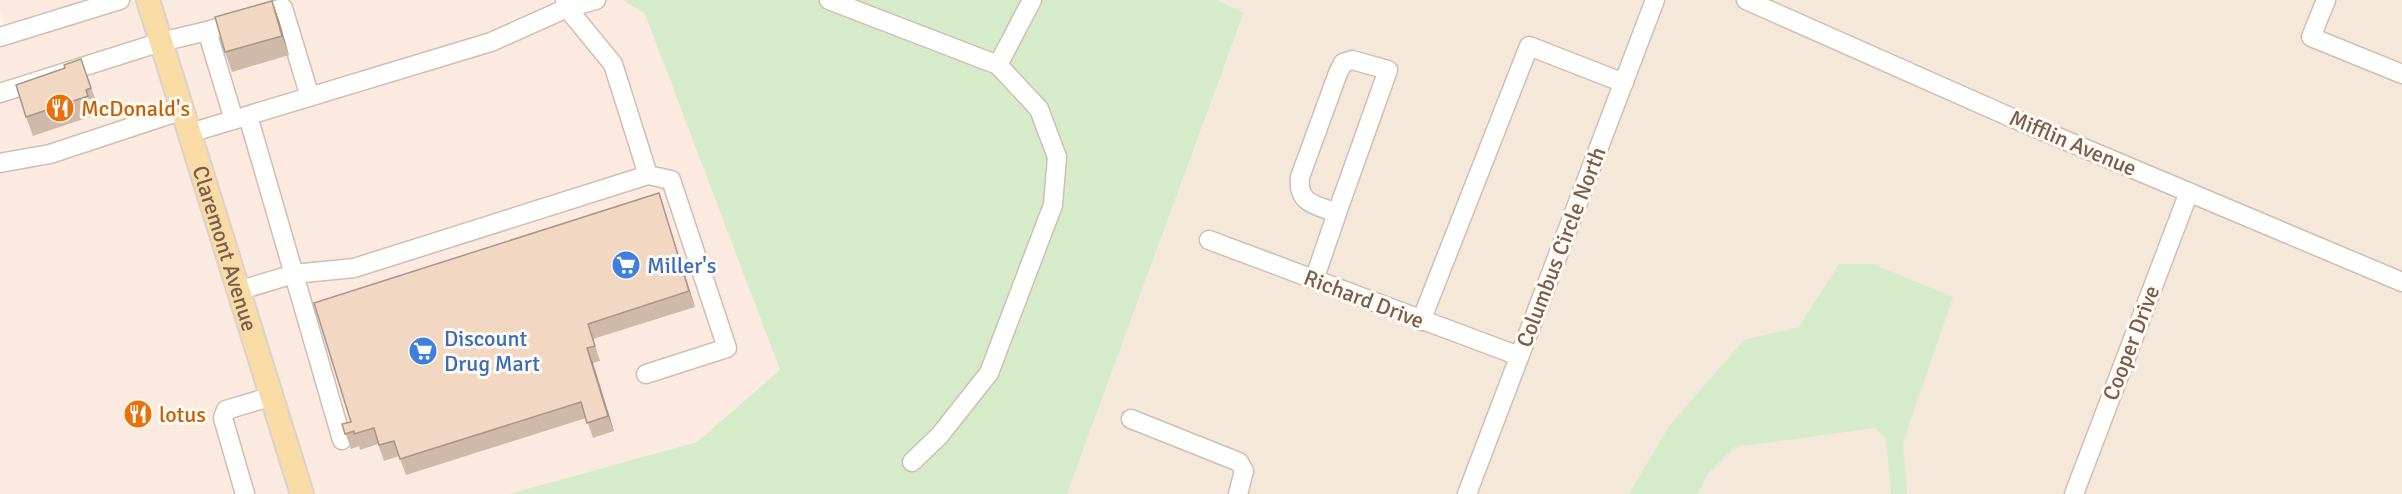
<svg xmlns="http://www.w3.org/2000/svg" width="2402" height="494" font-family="Signika,sans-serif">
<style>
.residential{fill:#f4e8da}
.commercial{fill:#fce9e0}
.green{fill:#d6ebc9}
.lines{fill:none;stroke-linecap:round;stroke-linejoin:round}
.minor-casing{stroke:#cfbfb0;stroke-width:21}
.major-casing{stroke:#d9d2cd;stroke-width:26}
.minor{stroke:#fff;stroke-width:18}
.major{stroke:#f9dba6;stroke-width:22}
.wall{fill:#d0b9a8}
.shaded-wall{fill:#a99688}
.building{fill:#f2d7c3;stroke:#a99688;stroke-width:1.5}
.labels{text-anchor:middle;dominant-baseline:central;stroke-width:6;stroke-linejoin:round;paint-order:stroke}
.food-label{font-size:22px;fill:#c56008;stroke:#fffaf2;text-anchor:start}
.street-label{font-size:22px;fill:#785e4e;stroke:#fffaf2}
.shop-label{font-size:22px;fill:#366cbe;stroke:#fffaf2;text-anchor:start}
</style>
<rect width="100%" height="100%" fill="#fcf6ec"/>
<path class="residential" d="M1217,0H2402V494H1067L1244,14Z"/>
<path class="commercial" d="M0,0H623L645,13L780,370L697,442L509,494H0V30L5,28L0,11Z"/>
<path class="green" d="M623,0H1217L1244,13L1067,494H509L697,442L780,370L645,14Z
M1839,264H1873L1953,297L1903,442L1907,494H1891L1886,439L1875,428L1735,447L1708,474L1698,494H1629L1669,426L1744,340L1799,327Z"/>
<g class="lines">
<g class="minor-casing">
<path id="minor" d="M829,0L998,65
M1746,0L2010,117L2402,282
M2326,0L2311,37L2402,74
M207,31L234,120
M0,37L120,0
M1352,60L1388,70L1337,213C1316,205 1297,204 1300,177L1338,73L1343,63Z
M0,93L161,42L207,31L283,8L310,97
M248,116L342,440
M190,133L491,42L567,8L596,0
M0,163L50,154L183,110
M1209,240L1519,356
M1314,280L1337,213
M237,291L294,274L354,268L648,175L613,64L567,8L565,0
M1421,321L1529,46L1624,83
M646,374L727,348L671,180L648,175
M1131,419L1239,462L1244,471L1238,494
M912,462L940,435L989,373L1053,205L1057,157L1039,109L998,65L1032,0
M245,494L223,418L226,410L273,396
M1467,494L1655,0
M2074,494L2189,192"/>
</g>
<g class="major-casing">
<g id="major">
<path id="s1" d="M148,0L302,494"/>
</g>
</g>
<use href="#minor" class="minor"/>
<use href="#major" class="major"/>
</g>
<path class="wall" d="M272,1L279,20L289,55L232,72L225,52Z
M81,59L98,107L93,109L95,115L33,136L26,117L65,68Z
M659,193L695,307L593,339L600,361L593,363L614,431L593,438L586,418L406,475L399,456L384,461L378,444L360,450L359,446L351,449L342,424L351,422Z"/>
<path class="shaded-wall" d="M272,1L279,20L289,55L282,36Z
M659,193L664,209L695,307L689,291Z
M587,348L593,363L614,431L608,416Z"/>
<path class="building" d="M272,1L282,36L225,52L215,17Z
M81,59L91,88L86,90L88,96L26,117L16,85L65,68L64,65Z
M659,193L689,291L588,324L595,346L587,348L608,416L587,423L581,402L400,459L394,441L379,445L374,428L354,434V431L345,434L342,424L351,422L314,303Z"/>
<defs>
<g id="restaurant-disc" transform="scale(1.5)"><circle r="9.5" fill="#e8710a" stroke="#fffaf2"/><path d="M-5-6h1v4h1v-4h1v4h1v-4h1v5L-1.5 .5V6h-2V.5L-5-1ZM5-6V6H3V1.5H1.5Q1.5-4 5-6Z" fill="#fff"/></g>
<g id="supermarket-disc" transform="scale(1.5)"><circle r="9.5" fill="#3f7fe0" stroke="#fffaf2"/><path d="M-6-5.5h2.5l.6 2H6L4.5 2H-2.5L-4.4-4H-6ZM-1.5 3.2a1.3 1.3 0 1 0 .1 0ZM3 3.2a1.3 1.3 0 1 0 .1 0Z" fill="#fff"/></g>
</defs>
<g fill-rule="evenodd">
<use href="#restaurant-disc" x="60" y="108"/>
<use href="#supermarket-disc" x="626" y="265"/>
<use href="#supermarket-disc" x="423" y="351"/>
<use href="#restaurant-disc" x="138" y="414"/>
</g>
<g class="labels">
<g class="food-label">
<text x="81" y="108">McDonald's</text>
<text x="159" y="414">lotus</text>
</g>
<g class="street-label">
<text transform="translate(2073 143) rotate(23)">Mifflin Avenue</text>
<text stroke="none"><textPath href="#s1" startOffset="260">Claremont Avenue</textPath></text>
<text transform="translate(1561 247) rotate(-69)">Columbus Circle North</text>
<text transform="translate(1364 299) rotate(21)">Richard Drive</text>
<text transform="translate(2131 343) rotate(-69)">Cooper Drive</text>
</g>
<g class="shop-label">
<text x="647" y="265">Miller's</text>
<text x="444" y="338">Discount<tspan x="444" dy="25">Drug Mart</tspan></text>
</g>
</g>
</svg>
